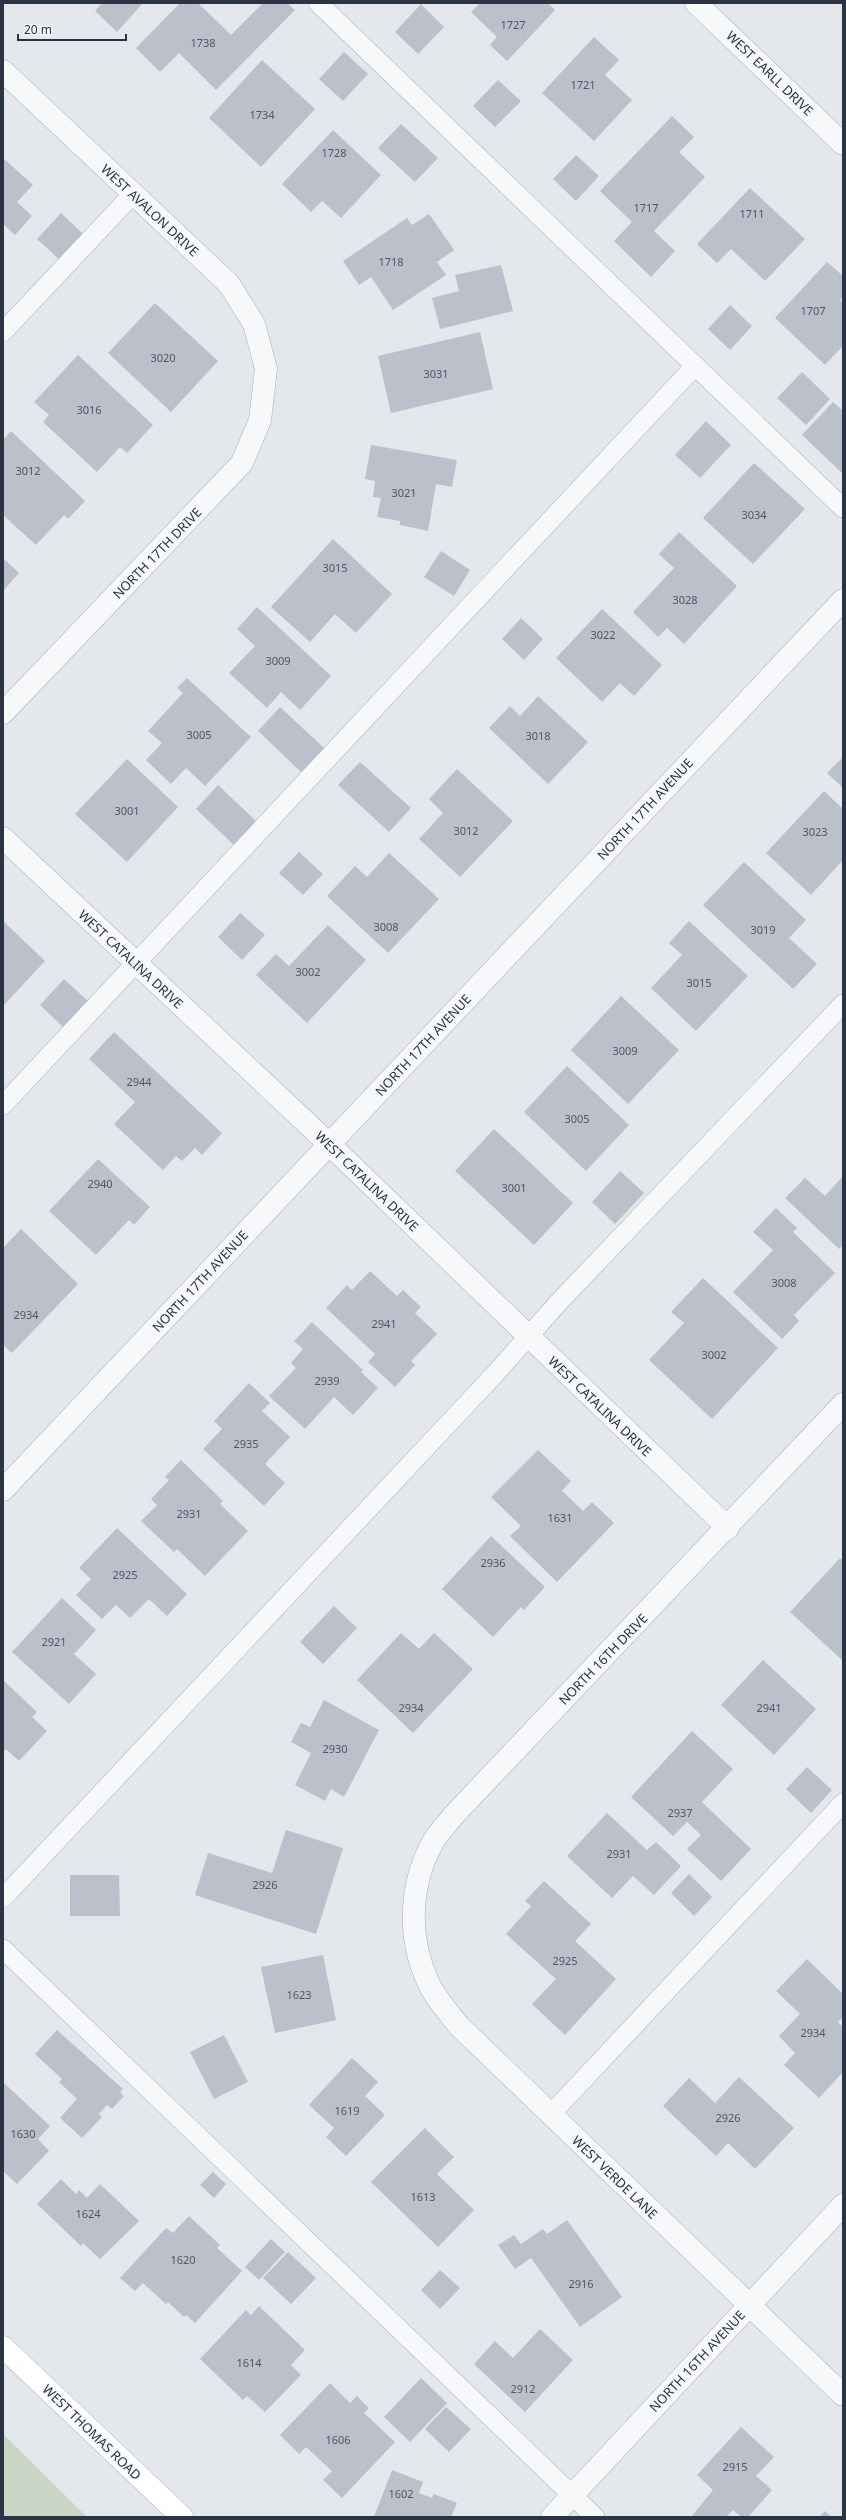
<svg xmlns="http://www.w3.org/2000/svg" width="846" height="2520" font-family="'Noto Sans',sans-serif">
<style>
.green{fill:#c9d6c5}
.building{fill:#bbc0ca}
.lines{fill:none;stroke-linecap:round;stroke-linejoin:round}
.service-casing{stroke:#a9aeb7;stroke-width:20}
.minor-casing{stroke:#a9aeb7;stroke-width:23}
.secondary-casing{stroke:#a9aeb7;stroke-width:23}
.service{stroke:#f7f8fa;stroke-width:19}
.minor{stroke:#f7f8fa;stroke-width:22}
.secondary{stroke:#fff;stroke-width:22}
.labels{text-anchor:middle;dominant-baseline:central;stroke-width:3;stroke-linejoin:round;paint-order:stroke}
.number-label{font-size:11px;fill:#4f5766}
.street-label{font-size:13px;fill:#2b3445;stroke:#f4f6f9}
</style>
<rect width="100%" height="100%" fill="#e4e7ec"/>
<path class="green" d="M3,2434L87,2517H3Z"/>
<path class="building" d="M102,3H143L117,32L95,11Z
M180,3H198L231,35L263,3H287L295,10L216,90L179,53L160,72L136,48Z
M480,3H548L555,10L507,61L490,45L497,37L471,12Z
M421,4L444,27L418,54L395,32Z
M594,37L619,60L605,75L632,100L594,141L542,93Z
M344,52L368,74L343,101L319,79Z
M262,60L315,109L261,167L209,118Z
M498,80L521,101L495,127L473,106Z
M672,116L694,137L679,152L705,177L654,231L675,251L651,277L614,241L632,222L600,191Z
M401,124L438,158L415,182L378,148Z
M333,130L381,175L341,218L322,201L311,212L282,184Z
M576,155L599,176L576,201L553,179Z
M3,158L33,185L17,202L32,216L15,235L3,224Z
M750,188L805,239L765,281L731,249L717,263L697,244Z
M61,213L85,236L62,262L37,239Z
M429,214L454,250L437,262L446,275L393,310L371,277L359,285L343,261L407,218L412,225Z
M827,262L843,276V297L840,300L843,303V346L825,365L775,318Z
M501,265L513,311L440,329L432,298L459,291L455,275Z
M155,303L218,361L171,412L108,353Z
M730,305L752,326L730,350L708,329Z
M480,332L493,389L391,413L378,356Z
M78,355L153,425L127,453L120,447L97,472L43,422L49,415L34,402Z
M802,372L830,399L806,425L777,398Z
M833,402L843,411V474L802,435Z
M706,421L731,445L700,478L675,455Z
M11,431L85,501L68,519L64,515L36,545L3,515V440Z
M371,445L457,460L452,487L436,484L428,531L400,525V521L377,517L381,498L373,497L375,481L365,479Z
M754,463L805,509L753,564L703,518Z
M679,532L737,586L684,644L667,628L658,637L633,612L674,568L659,554Z
M333,539L392,594L356,633L335,614L310,642L271,607Z
M441,551L470,570L454,596L424,577Z
M3,558L19,573L3,591Z
M257,607L331,676L300,710L281,692L267,708L229,673L255,646L237,629Z
M602,609L662,665L634,696L620,683L602,702L556,658Z
M521,618L543,639L524,660L502,639Z
M187,678L251,737L205,786L186,768L171,784L146,760L162,743L148,731L183,693L177,688Z
M538,696L588,742L548,784L489,728L510,706L520,716Z
M280,707L324,748L301,772L258,731Z
M843,757V788L827,773Z
M127,759L178,807L127,862L75,814Z
M360,762L411,808L389,832L338,785Z
M457,769L513,821L460,877L419,839L443,813L429,799Z
M218,785L258,823L236,847L196,809Z
M824,791L843,809V860L811,895L766,853Z
M299,852L323,874L303,895L279,873Z
M389,853L439,899L388,953L327,896L355,866L367,877Z
M744,862L806,920L789,938L817,964L793,989L703,905Z
M240,913L265,935L242,960L218,937Z
M3,921L45,961L3,1006Z
M689,921L748,976L696,1031L651,988L682,955L669,943Z
M328,925L366,960L307,1023L256,975L276,954L289,966Z
M64,979L88,1001L63,1027L40,1005Z
M621,996L679,1050L628,1104L571,1050Z
M114,1032L222,1133L202,1155L195,1148L182,1161L176,1156L163,1170L114,1124L135,1102L89,1059Z
M567,1066L629,1125L586,1171L524,1112Z
M494,1129L573,1203L534,1245L455,1171Z
M98,1159L150,1207L134,1225L129,1220L96,1255L49,1211Z
M620,1171L644,1193L615,1224L592,1202Z
M843,1176V1244L839,1249L785,1198L805,1178L825,1196Z
M776,1208L797,1228L793,1232L835,1273L794,1315L799,1321L782,1339L733,1292L773,1250L753,1232Z
M21,1229L78,1284L12,1353L3,1345V1248Z
M370,1271L397,1296L403,1290L421,1307L415,1313L437,1334L411,1361L415,1365L395,1387L368,1362L375,1354L326,1308L347,1285L352,1290Z
M703,1278L778,1348L712,1419L649,1360L684,1323L671,1312Z
M312,1322L363,1370L361,1372L378,1388L353,1415L334,1397L305,1429L269,1396L296,1368L291,1363L303,1349L294,1341Z
M249,1383L270,1403L262,1411L290,1437L265,1464L285,1483L264,1506L203,1449L222,1429L214,1421Z
M538,1450L571,1481L562,1491L583,1511L592,1502L614,1523L557,1582L510,1536L521,1526L491,1497Z
M181,1460L223,1501L220,1504L248,1531L205,1576L177,1549L174,1552L141,1521L157,1505L151,1499L169,1480L165,1477Z
M117,1528L187,1594L167,1616L149,1599L130,1618L116,1605L102,1619L76,1595L91,1579L79,1568Z
M491,1536L545,1587L524,1610L521,1607L493,1637L442,1589Z
M840,1558L843,1561V1661L790,1612Z
M62,1598L96,1630L74,1654L96,1674L69,1704L12,1652Z
M334,1606L357,1628L323,1664L300,1642Z
M401,1633L419,1649L434,1633L473,1669L413,1733L357,1680Z
M763,1660L816,1709L774,1755L721,1705Z
M3,1680L37,1712L32,1717L47,1731L19,1761L6,1749L3,1752Z
M324,1700L379,1730L344,1797L331,1789L325,1801L295,1785L311,1753L291,1742L301,1723L310,1727Z
M692,1731L733,1769L702,1802L751,1849L721,1881L687,1849L701,1835L687,1822L673,1836L631,1797Z
M807,1767L832,1790L811,1813L786,1789Z
M607,1813L647,1850L656,1842L681,1866L654,1895L633,1876L612,1898L567,1856Z
M286,1830L343,1848L316,1934L195,1895L208,1853L272,1873Z
M689,1874L712,1897L694,1916L671,1893Z
M70,1875H119L120,1916H70Z
M544,1881L591,1924L575,1941L616,1979L565,2035L532,2004L556,1979L506,1934L531,1906L525,1901Z
M323,1955L336,2020L275,2033L261,1967Z
M807,1959L843,1994V2017L838,2022L843,2027V2072L819,2098L784,2065L795,2053L779,2036L800,2014L776,1991Z
M57,2030L123,2089L120,2092L124,2096L112,2109L107,2105L99,2114L102,2117L82,2138L60,2118L77,2099L59,2082L62,2079L35,2054Z
M224,2035L248,2082L214,2099L190,2052Z
M352,2058L378,2082L365,2096L385,2115L346,2156L326,2137L334,2128L309,2105Z
M739,2077L794,2128L755,2169L728,2143L716,2156L663,2106L689,2078L715,2103Z
M3,2082L50,2126L38,2139L49,2151L17,2184L3,2171Z
M425,2128L454,2157L437,2174L474,2210L438,2247L371,2182Z
M213,2172L226,2184L214,2198L200,2185Z
M61,2179L76,2194L79,2190L87,2198L100,2184L139,2221L100,2259L83,2243L81,2246L37,2204Z
M189,2216L220,2245L217,2248L242,2271L195,2323L186,2315L184,2317L168,2302L166,2304L143,2283L135,2291L120,2278L166,2228L173,2233Z
M567,2220L622,2297L580,2327L531,2258L515,2269L498,2245L514,2235L521,2244L543,2229L547,2234Z
M271,2239L285,2252L259,2280L245,2267Z
M288,2252L316,2278L291,2304L263,2278Z
M440,2270L460,2288L440,2309L421,2290Z
M259,2306L305,2350L291,2365L301,2375L265,2412L247,2396L243,2400L200,2359L246,2310L251,2315Z
M540,2329L573,2360L525,2412L474,2364L495,2341L513,2358Z
M421,2378L447,2403L410,2442L384,2417Z
M330,2383L350,2403L357,2396L369,2408L364,2413L395,2442L342,2498L323,2480L332,2471L306,2447L299,2454L280,2435Z
M446,2407L471,2429L449,2452L425,2429Z
M741,2427L774,2457L756,2476L772,2490L748,2517H741L733,2510L726,2517H691L713,2490L697,2475Z
M392,2470L423,2482L419,2493L432,2498L434,2494L457,2503L451,2517H374Z
M825,2511L831,2517H819Z"/>
<g class="lines">
<g class="service-casing">
<path id="service" d="M318,3L843,508
M3,332L133,194
M3,1105L694,367
M3,1898L494,1375L558,1303L843,1004
M3,1949L595,2517
M550,2115L843,1803"/>
</g>
<g class="minor-casing">
<path id="minor" d="M696,3L843,144
M3,71L229,284L254,324L266,369L260,420L242,463L3,713
M3,838L329,1144L728,1528
M843,1404L453,1816C447,1824 439,1832 434,1840C409,1884 407,1938 429,1984C436,1999 449,2013 459,2026L843,2395
M3,1490L843,600
M552,2517L843,2205"/>
</g>
<g class="secondary-casing">
<path id="secondary" d="M3,2347L182,2517"/>
</g>
<use href="#service" class="service"/>
<use href="#minor" class="minor"/>
<use href="#secondary" class="secondary"/>
</g>
<g class="labels">
<g class="number-label">
<text x="513" y="24">1727</text>
<text x="203" y="42">1738</text>
<text x="583" y="84">1721</text>
<text x="262" y="114">1734</text>
<text x="334" y="152">1728</text>
<text x="646" y="207">1717</text>
<text x="752" y="213">1711</text>
<text x="391" y="261">1718</text>
<text x="813" y="310">1707</text>
<text x="163" y="357">3020</text>
<text x="436" y="373">3031</text>
<text x="89" y="409">3016</text>
<text x="28" y="470">3012</text>
<text x="404" y="492">3021</text>
<text x="754" y="514">3034</text>
<text x="335" y="567">3015</text>
<text x="685" y="599">3028</text>
<text x="603" y="634">3022</text>
<text x="278" y="660">3009</text>
<text x="199" y="734">3005</text>
<text x="538" y="735">3018</text>
<text x="127" y="810">3001</text>
<text x="466" y="830">3012</text>
<text x="815" y="831">3023</text>
<text x="386" y="926">3008</text>
<text x="763" y="929">3019</text>
<text x="308" y="971">3002</text>
<text x="699" y="982">3015</text>
<text x="625" y="1050">3009</text>
<text x="139" y="1081">2944</text>
<text x="577" y="1118">3005</text>
<text x="100" y="1183">2940</text>
<text x="514" y="1187">3001</text>
<text x="784" y="1282">3008</text>
<text x="26" y="1314">2934</text>
<text x="384" y="1323">2941</text>
<text x="714" y="1354">3002</text>
<text x="327" y="1380">2939</text>
<text x="246" y="1443">2935</text>
<text x="189" y="1513">2931</text>
<text x="560" y="1517">1631</text>
<text x="493" y="1562">2936</text>
<text x="125" y="1574">2925</text>
<text x="54" y="1641">2921</text>
<text x="411" y="1707">2934</text>
<text x="769" y="1707">2941</text>
<text x="335" y="1748">2930</text>
<text x="680" y="1812">2937</text>
<text x="619" y="1853">2931</text>
<text x="265" y="1884">2926</text>
<text x="565" y="1960">2925</text>
<text x="299" y="1994">1623</text>
<text x="813" y="2032">2934</text>
<text x="347" y="2110">1619</text>
<text x="728" y="2117">2926</text>
<text x="23" y="2133">1630</text>
<text x="423" y="2196">1613</text>
<text x="88" y="2213">1624</text>
<text x="183" y="2259">1620</text>
<text x="581" y="2283">2916</text>
<text x="249" y="2362">1614</text>
<text x="523" y="2388">2912</text>
<text x="338" y="2439">1606</text>
<text x="735" y="2466">2915</text>
<text x="401" y="2493">1602</text>
</g>
<g class="street-label">
<text transform="translate(770 73) rotate(44)">WEST EARLL DRIVE</text>
<text transform="translate(150 210) rotate(43)">WEST AVALON DRIVE</text>
<text transform="translate(157 553) rotate(-46)">NORTH 17TH DRIVE</text>
<text transform="translate(645 809) rotate(-47)">NORTH 17TH AVENUE</text>
<text transform="translate(131 959) rotate(43)">WEST CATALINA DRIVE</text>
<text transform="translate(423 1045) rotate(-47)">NORTH 17TH AVENUE</text>
<text transform="translate(367 1181) rotate(44)">WEST CATALINA DRIVE</text>
<text transform="translate(200 1281) rotate(-47)">NORTH 17TH AVENUE</text>
<text transform="translate(600 1406) rotate(44)">WEST CATALINA DRIVE</text>
<text transform="translate(603 1659) rotate(-46)">NORTH 16TH DRIVE</text>
<text transform="translate(615 2177) rotate(44)">WEST VERDE LANE</text>
<text transform="translate(697 2361) rotate(-47)">NORTH 16TH AVENUE</text>
<text transform="translate(92 2432) rotate(44)">WEST THOMAS ROAD</text>
</g>
</g>
<rect width="846" height="2520" fill="none" stroke="#2b3445" stroke-width="8"/>
<path d="M18 34v6h108v-6" fill="none" stroke="#2b3445" stroke-width="2"/>
<text x="24" y="34" font-size="12" fill="#2b3445" stroke="#f4f6f9" stroke-width="3" paint-order="stroke">20 m</text>
</svg>
